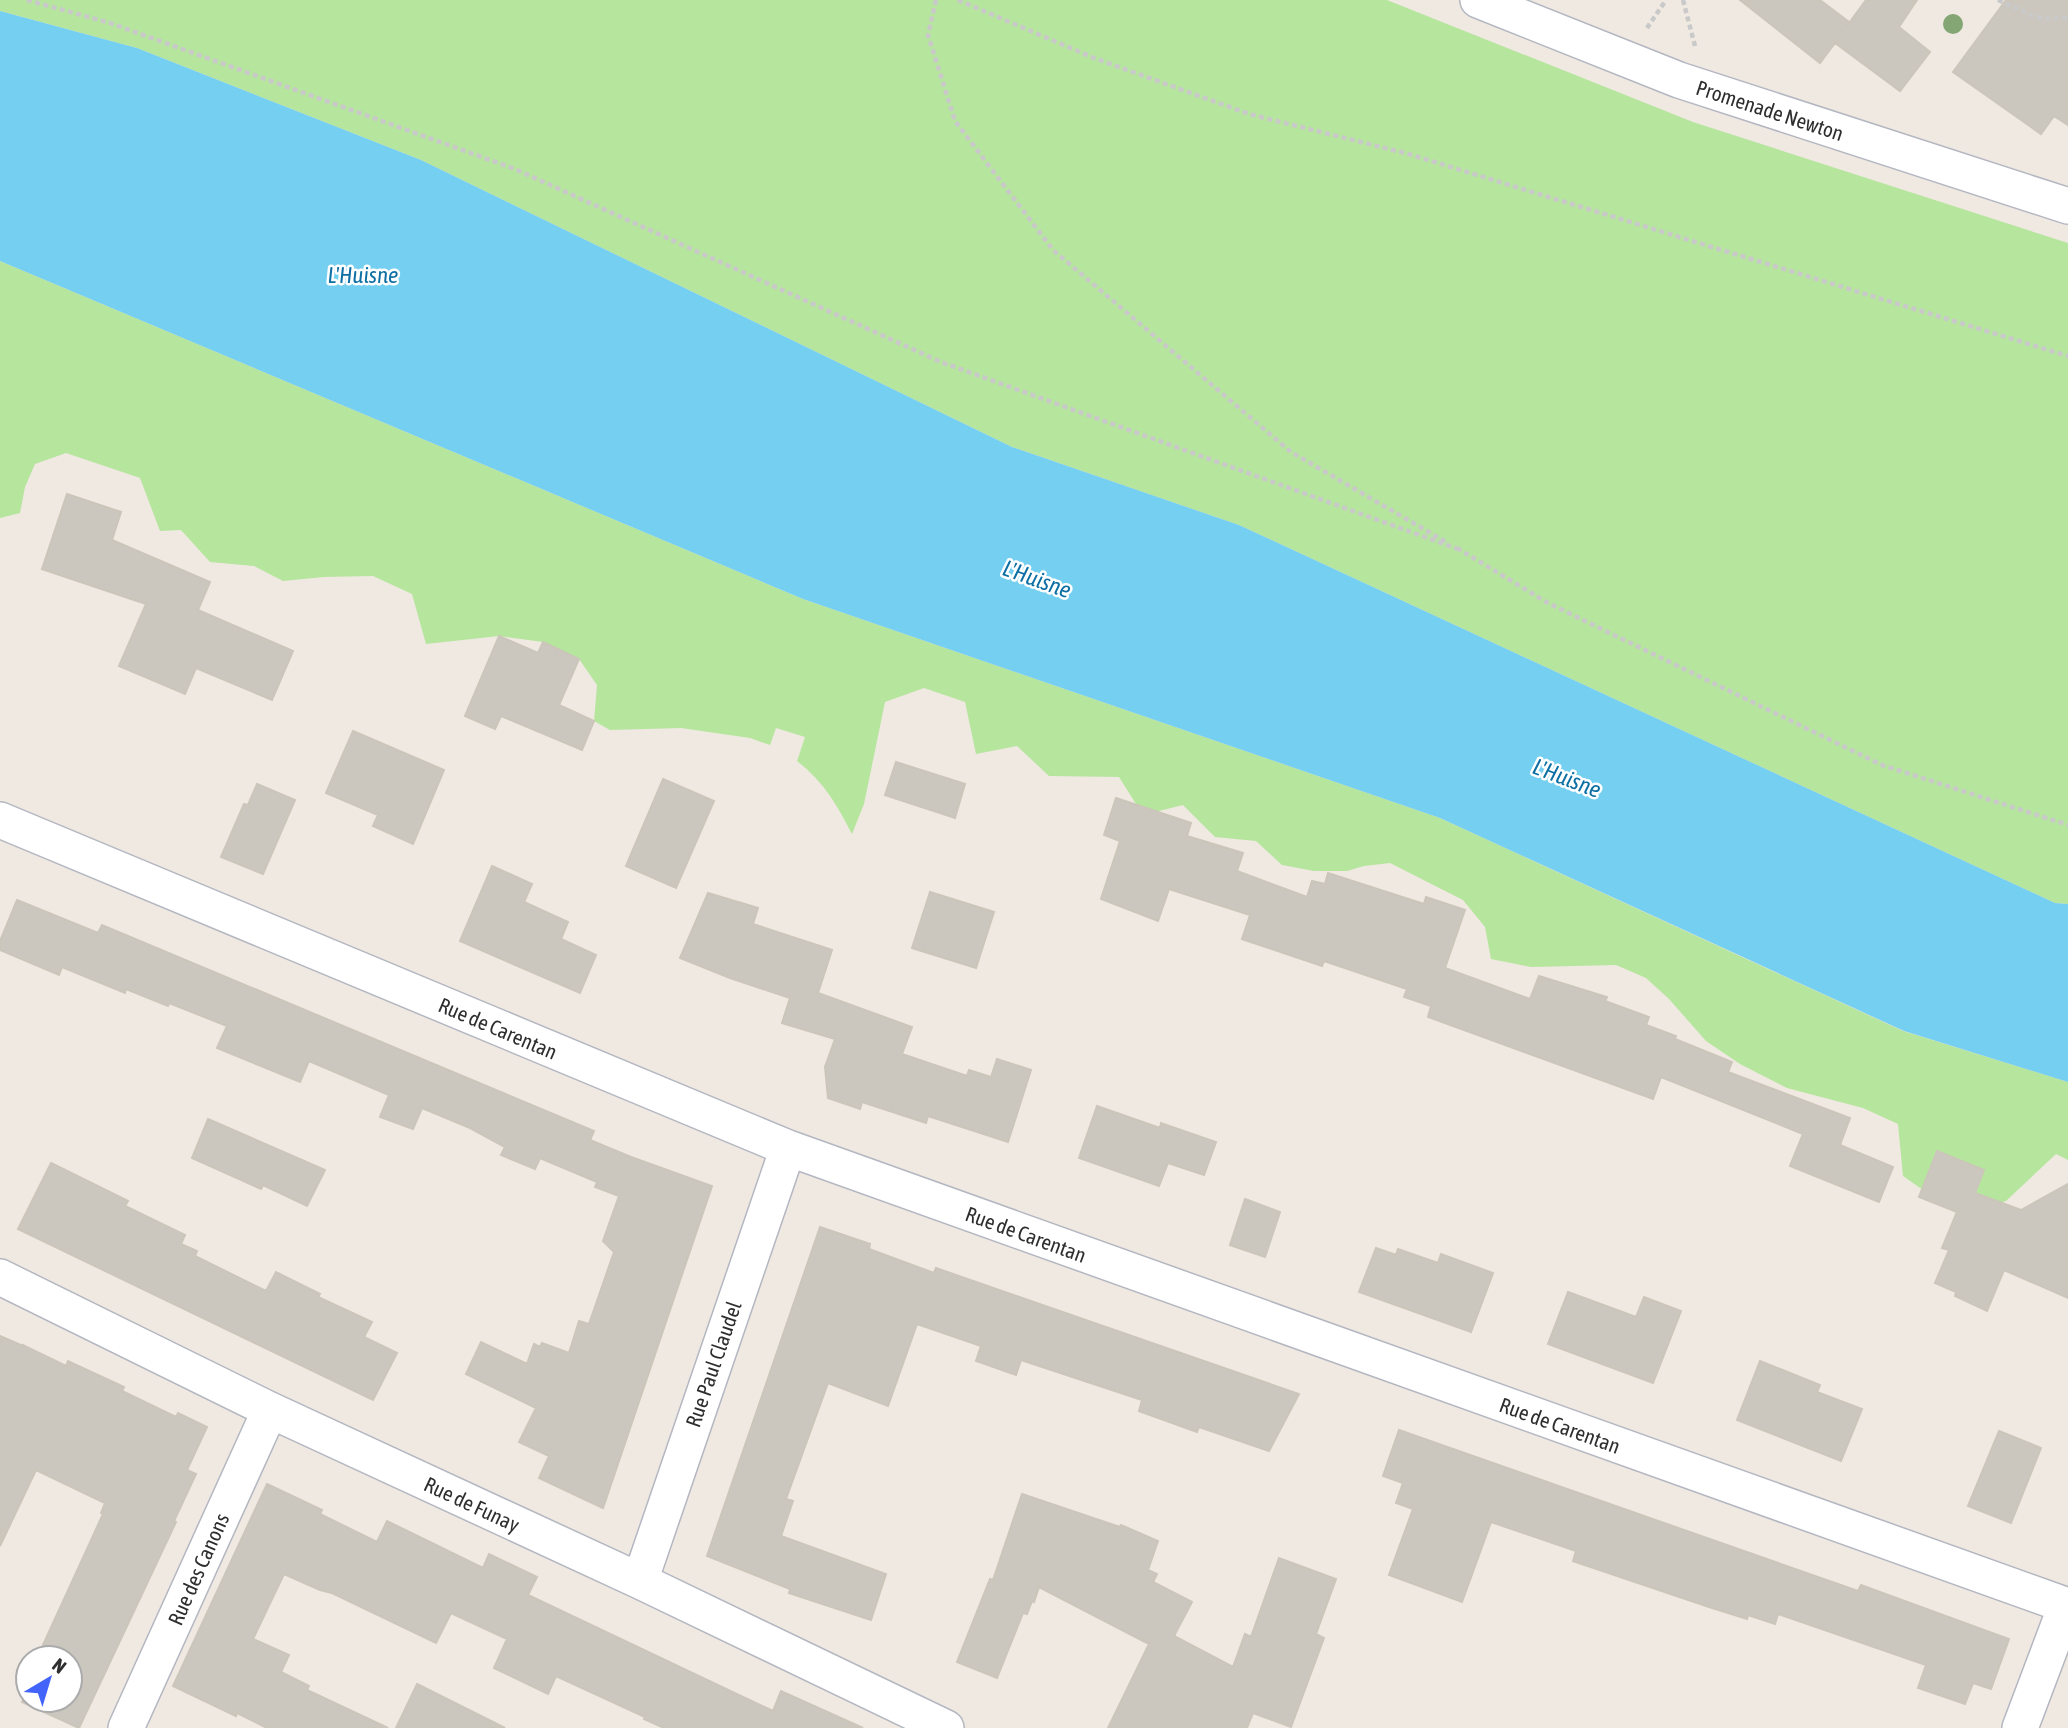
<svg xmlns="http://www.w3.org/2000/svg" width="2068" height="1728" font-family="'Asap Condensed',sans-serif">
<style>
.green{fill:#b6e59e}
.water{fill:#75cff0}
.building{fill:#cbc7bf;stroke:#cbc5ba;stroke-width:2}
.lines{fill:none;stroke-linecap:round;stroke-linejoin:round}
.street-casing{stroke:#b4b7c1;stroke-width:38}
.path{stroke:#c9c9c9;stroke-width:4.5;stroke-dasharray:5 3.5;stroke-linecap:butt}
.street{stroke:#fff;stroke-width:35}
.tree{fill:#84a574}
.labels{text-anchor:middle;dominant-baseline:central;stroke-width:5;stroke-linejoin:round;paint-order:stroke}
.street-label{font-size:21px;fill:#2e2e2e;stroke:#fff}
.water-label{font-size:23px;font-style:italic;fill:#0d6fa3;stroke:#fff}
</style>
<rect width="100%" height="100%" fill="#efe9e1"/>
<path class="green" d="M0,0H1387L1693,122L2068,243V904L2055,903L1239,525L1012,447L421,160L137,48L0,11Z
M0,261L803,599L1440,818L1903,1031L2068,1082V1160L2056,1154L2006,1201L1959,1215L1903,1176L1898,1124L1863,1108L1787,1088L1740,1064L1706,1041L1669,999L1646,978L1616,965L1531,967L1491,959L1485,927L1463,900L1390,863L1364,866L1347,871H1314L1282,865L1256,841L1215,837L1183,805L1143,815L1119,777L1049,776L1017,746L976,754L965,702L924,688L885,702L864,804L852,834C837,805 824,782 797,761L805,737L776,728L770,745L750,738L681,728L610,730L594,721L597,685L579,659L543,642L499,636L426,644L412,594L373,576L324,577L283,581L254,566L210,562L181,530L160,531L140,478L66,453L35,464L25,487L20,513L0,518Z"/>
<path class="water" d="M0,11L137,48L421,160L1012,447L1239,525L2055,903L2068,904V1082L1904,1031L1440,818L803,599L0,261Z"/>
<path class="building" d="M1740,0H1820L1849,22L1841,34L1866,0H1917L1899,27L1930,52L1900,91L1835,43L1820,63Z
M2006,0H2068V125L2054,116L2041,134L1953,72Z
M67,494L121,512L112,540L210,582L198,610L293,651L272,700L196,668L185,694L119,666L146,604L42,569Z
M499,636L538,653L543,642L579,659L559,705L594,721L582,750L501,716L495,729L465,716Z
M353,731L444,770L413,844L373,826L378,815L326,793Z
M896,762L965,784L955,818L885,795Z
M663,779L714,801L676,888L626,866Z
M257,784L295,800L263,874L221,857L244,804L248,805Z
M1116,798L1191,823L1187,836L1243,853L1237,871L1307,897L1312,881L1325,884L1328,873L1424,904L1426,897L1465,910L1445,968L1530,999L1539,976L1607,997L1605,1001L1649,1017L1646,1025L1676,1036L1675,1039L1732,1062L1728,1072L1850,1118L1840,1145L1893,1167L1879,1202L1790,1166L1803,1134L1661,1077L1653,1099L1428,1017L1431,1006L1404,997L1407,989L1324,961L1322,966L1242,939L1250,915L1169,889L1158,921L1101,899L1120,841L1104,835Z
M492,866L532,884L524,902L568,922L561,939L596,955L580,993L460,941Z
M930,892L994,912L976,968L912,948Z
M708,893L758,908L753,924L832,950L818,993L912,1027L902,1054L967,1076L969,1070L991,1077L997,1059L1031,1070L1008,1142L928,1116L926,1123L862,1102L860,1109L828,1098L825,1067L835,1039L782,1023L790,998L730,978L680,958Z
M17,900L98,933L102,925L594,1131L590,1140L631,1157L712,1186L603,1508L539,1478L549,1456L519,1442L536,1408L466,1374L481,1342L527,1364L534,1344L540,1347L542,1343L569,1353L579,1321L589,1324L614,1252L603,1241L619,1196L595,1187L597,1182L540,1158L535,1169L501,1155L505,1147L470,1128L422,1108L413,1129L380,1117L389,1095L309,1061L300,1082L217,1048L227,1026L169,1003L168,1006L126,989L125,993L62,967L59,975L0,950V941Z
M1097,1106L1160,1128L1161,1123L1216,1142L1204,1175L1168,1163L1159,1186L1079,1158Z
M208,1119L325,1170L307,1206L263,1185L261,1189L192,1158Z
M1937,1151L1984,1170L1975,1193L2021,1210L2068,1184V1298L2004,1270L1987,1311L1955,1296L1956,1292L1935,1283L1949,1250L1942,1248L1957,1212L1919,1197Z
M51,1163L128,1201L125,1206L185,1235L181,1244L197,1251L195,1256L266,1291L276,1272L320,1294L318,1297L372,1322L364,1337L397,1353L373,1400L18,1229Z
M1245,1199L1280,1212L1265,1257L1230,1245Z
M820,1227L870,1244L869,1249L934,1273L936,1268L1299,1394L1269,1451L1199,1427L1197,1432L1139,1411L1142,1400L1021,1360L1016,1375L976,1361L981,1346L917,1324L888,1406L828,1383L786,1499L793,1501L781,1536L886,1574L871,1620L789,1593L790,1589L707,1556Z
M1376,1248L1396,1255L1398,1249L1438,1263L1441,1254L1493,1273L1471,1332L1359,1292Z
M1568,1292L1636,1317L1644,1297L1681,1311L1653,1383L1548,1344Z
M0,1336L23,1346V1345L66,1366L68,1361L124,1387L122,1391L176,1417L178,1413L207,1427L187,1470L196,1474L174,1521L176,1522L79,1728L22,1702L28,1690V1700H70V1658H37L103,1514L101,1513L105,1503L36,1470L0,1546Z
M1760,1361L1820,1385L1817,1392L1862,1409L1841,1461L1737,1420Z
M1399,1430L1858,1591L1861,1585L2009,1639L1991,1689L1973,1683L1965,1704L1918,1688L1926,1665L1778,1614L1775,1624L1748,1615L1747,1619L1709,1607L1573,1561L1576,1551L1491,1522L1462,1602L1389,1575L1413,1509L1396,1503L1403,1483L1383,1476Z
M1999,1431L2041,1448L2011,1523L1968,1506Z
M267,1484L322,1510L320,1514L377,1542L387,1521L483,1568L489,1554L537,1577L528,1595L773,1711L781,1691L863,1728H664L644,1719L645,1717L556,1676L548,1694L494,1668L507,1639L451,1613L436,1643L332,1593L320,1590L284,1574L253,1639L289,1655L281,1672L309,1686L307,1690L388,1728H267L237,1713L236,1716L173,1686Z
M1022,1494L1120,1527L1121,1525L1158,1541L1148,1570L1157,1574L1153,1582L1192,1602L1174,1636L1233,1667L1245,1634L1251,1637L1279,1558L1336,1579L1316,1634L1324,1638L1291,1727L1253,1713L1247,1728H1108L1149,1644L1039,1587L1034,1602L1032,1601L1027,1614L1023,1613L997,1678L957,1662L990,1579L993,1580Z
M417,1684L505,1728H396Z"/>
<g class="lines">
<g class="street-casing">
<path id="street" d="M1478,0L1679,80L2068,206
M0,820L788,1148L2068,1606
M0,1277L270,1410L640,1581L946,1728
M640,1581L788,1148
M126,1728L270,1410
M2020,1728L2066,1606"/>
</g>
<path class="path" d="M27,0L110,23L515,169L941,362L1458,549
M936,0L928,35L955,121L1053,250L1291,452L1446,542
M958,0L1094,58L1249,114L1405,153L2068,356
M1683,0L1695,46
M1998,0L2031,15L2043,19L2068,18
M1647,28L1666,0
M1457,548L1548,603L1882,765L2068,825"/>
<use href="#street" class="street"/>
</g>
<circle class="tree" cx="1953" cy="24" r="10"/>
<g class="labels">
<g class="street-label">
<text transform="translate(1770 110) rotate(18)">Promenade Newton</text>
<text transform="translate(498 1028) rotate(23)">Rue de Carentan</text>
<text transform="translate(1026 1234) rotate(20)">Rue de Carentan</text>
<text transform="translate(713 1364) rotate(-71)">Rue Paul Claudel</text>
<text transform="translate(1560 1425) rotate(20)">Rue de Carentan</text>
<text transform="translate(472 1504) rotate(25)">Rue de Funay</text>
<text transform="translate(198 1569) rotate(-66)">Rue des Canons</text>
</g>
<g class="water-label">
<text x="363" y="275">L'Huisne</text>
<text transform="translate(1037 579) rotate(20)">L'Huisne</text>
<text transform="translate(1567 778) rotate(21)">L'Huisne</text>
</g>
</g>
<g transform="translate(49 1679) rotate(38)"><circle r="33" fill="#ffffff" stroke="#ababab" stroke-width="2"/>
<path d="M0-5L12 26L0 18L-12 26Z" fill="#4264fb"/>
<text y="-10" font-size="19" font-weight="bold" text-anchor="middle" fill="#2e2e2e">N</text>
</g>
</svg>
